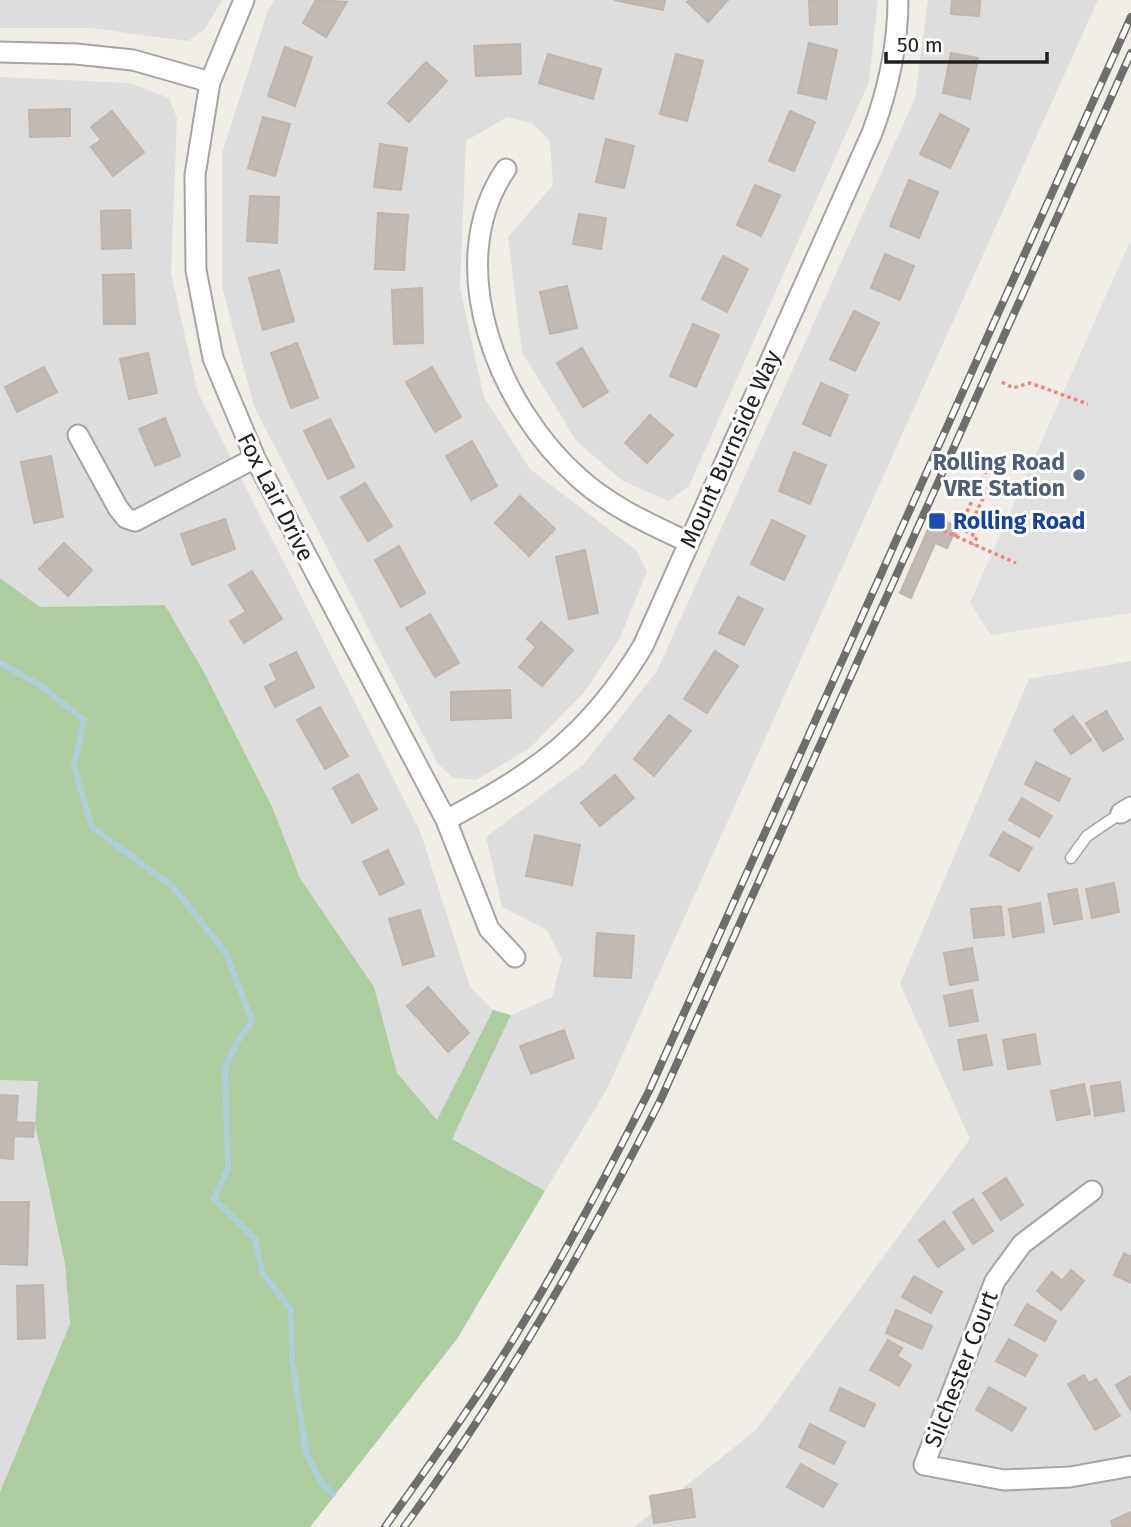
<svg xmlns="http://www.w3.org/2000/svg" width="1131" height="1527" font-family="'Fira Sans',sans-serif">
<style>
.residential{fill:#dedddd}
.forest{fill:#adcc9f}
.parking{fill:#e0e0e0}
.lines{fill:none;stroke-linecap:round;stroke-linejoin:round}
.stream{stroke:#abd0da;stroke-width:6}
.building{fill:#c0b9b4;stroke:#c1b4ab;stroke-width:2}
.lane-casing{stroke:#a4a4a4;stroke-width:13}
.street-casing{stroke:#a4a4a4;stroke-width:23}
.path{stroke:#f08478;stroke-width:3.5;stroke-dasharray:3.5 3.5;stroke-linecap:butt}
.lane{stroke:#fff;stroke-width:10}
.street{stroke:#fff;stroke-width:19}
.rail-casing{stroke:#6e6e6e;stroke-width:8}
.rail{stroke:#fff;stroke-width:5;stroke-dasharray:16;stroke-linecap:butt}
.service-dot{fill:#5c6f8a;stroke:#fff;stroke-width:2.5}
.transit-dot{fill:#1a4fb4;stroke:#fff;stroke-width:2.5}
.labels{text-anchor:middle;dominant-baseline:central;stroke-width:6;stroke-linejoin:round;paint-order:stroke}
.street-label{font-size:23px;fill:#202020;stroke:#fff}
.service-label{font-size:23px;font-weight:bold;fill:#4e5e75;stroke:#fff;text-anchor:end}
.transit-label{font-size:23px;font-weight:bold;fill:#164399;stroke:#fff;text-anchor:start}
</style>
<rect width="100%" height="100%" fill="#f0ede7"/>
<path class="residential" d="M0,0H222L205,29L188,41L90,28H0Z
M275,0H878L869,82L689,486L668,501L623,481L577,442L522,352L508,237L553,185L550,141L533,124L507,117L466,141L460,288L484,397L530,469L636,550L647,571L620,638L586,690L530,748L476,780L453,778L438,764L254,406L222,287V153L268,10Z
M928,0H1098L607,1089L545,1191L451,1139L511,1015L552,997L562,959L547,930L502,907L486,837L584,764L657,671L915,98Z
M0,77L130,83L169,98L177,118L171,273L198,393L420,831L470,987L493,1010L437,1121L397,1073L374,987L300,878L273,809L205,674L165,605L40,607L0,578Z
M1131,661V1527H634L756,1430L970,1139L900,984L1029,679Z
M0,1080H38L35,1124L65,1264L70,1324L0,1492Z"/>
<path class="forest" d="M0,578L40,607L165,605L205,674L273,809L300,878L374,987L397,1073L437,1120L493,1010L511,1015L452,1139L545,1191L457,1339L310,1527H0V1492L70,1324L65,1264L35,1124L38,1081L0,1080Z"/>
<path class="parking" d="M1131,239V613L991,635L970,603Z"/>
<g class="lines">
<path class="stream" d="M0,663L40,685L84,720L74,766L92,827L173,887L226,953L252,1021L236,1044L225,1069L228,1168L214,1199L255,1239L262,1272L291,1310L292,1360L306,1452L320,1481L333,1494"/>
</g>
<path class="building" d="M316,0L347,2L326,37L303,23Z
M614,0H665L663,10Z
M690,0H728L708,22L687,2Z
M809,0H837V24L810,25Z
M952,0H980L979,16L951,14Z
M809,43L837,50L826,99L798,93Z
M520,44L521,74L476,76L474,46Z
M285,47L312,57L295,106L268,96Z
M951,53L978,58L970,99L943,93Z
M548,54L601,69L593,99L539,83Z
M676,54L703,61L687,121L660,114Z
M426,62L447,81L409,122L388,103Z
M70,109V136L30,137L29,110Z
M112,111L144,152L113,176L91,147L101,140L91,127Z
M790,111L815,122L794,171L769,161Z
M940,114L969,129L950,168L920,154Z
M263,117L290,124L275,176L248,168Z
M606,139L634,146L624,188L596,182Z
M380,144L407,148L401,190L374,187Z
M909,180L938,192L919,238L890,226Z
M755,185L780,195L761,236L737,225Z
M250,196L279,197L277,243L247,241Z
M130,210L131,248L102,249L101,211Z
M378,213L408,215L404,270L375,269Z
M579,214L606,218L601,249L573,244Z
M885,254L914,266L900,300L871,288Z
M723,256L748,269L727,312L702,299Z
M279,270L294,321L263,330L249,278Z
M134,274L135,324H104L103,275Z
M567,286L577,328L550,334L540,292Z
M422,288L423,343L394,344L392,290Z
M854,311L879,323L855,371L830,359Z
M693,324L719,335L696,387L670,376Z
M297,343L318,398L291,408L271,353Z
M582,348L608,392L583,407L557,363Z
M148,353L157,393L129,399L120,359Z
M44,367L57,392L17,412L5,387Z
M432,367L461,417L435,432L406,382Z
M821,383L848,395L830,436L803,424Z
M650,415L673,435L647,463L625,443Z
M165,418L180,456L155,466L139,429Z
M330,419L354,467L328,479L304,431Z
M472,441L497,486L471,500L446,456Z
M794,452L826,465L810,504L779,491Z
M51,456L63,517L34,523L21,462Z
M365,483L392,526L368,541L341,497Z
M520,496L555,529L529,556L495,523Z
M934,516L957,527L947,548L935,543L911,598L900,593Z
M225,519L235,549L192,565L181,534Z
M772,520L805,536L784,580L751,564Z
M64,543L92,570L68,596L39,569Z
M399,546L425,593L401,607L375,560Z
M585,550L598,613L569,619L556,557Z
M252,571L282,619L244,643L230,621L246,612L229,585Z
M738,597L763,609L744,645L719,633Z
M430,614L459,663L435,677L406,628Z
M541,622L573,650L542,686L519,667L536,647L527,639Z
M715,651L738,666L707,713L684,699Z
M296,652L314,687L275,707L265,687L277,680L270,665Z
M510,690L511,718L451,720V692Z
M320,707L348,756L325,769L297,720Z
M1106,711L1123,739L1103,751L1086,723Z
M669,715L691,731L654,776L634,759Z
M1073,716L1091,740L1071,754L1054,730Z
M1036,762L1070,779L1059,801L1025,784Z
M358,774L377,809L352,823L333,788Z
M615,775L634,798L600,826L581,803Z
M1022,798L1052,816L1039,837L1009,820Z
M1003,832L1032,848L1019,871L990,855Z
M535,835L580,845L572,885L526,876Z
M388,850L404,884L380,895L363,862Z
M1114,883L1119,912L1092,918L1086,889Z
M1077,889L1082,919L1054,924L1048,894Z
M1040,903L1044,932L1013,937L1009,909Z
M1001,906L1004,935L974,938L971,909Z
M420,910L434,956L403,965L389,919Z
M597,933L634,936L631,978L594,976Z
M972,948L978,980L950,985L944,953Z
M428,987L469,1033L448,1052L407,1006Z
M972,990L978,1021L950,1026L944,996Z
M564,1030L574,1058L531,1074L520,1046Z
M1035,1034L1040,1064L1008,1069L1003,1040Z
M986,1035L992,1065L964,1070L958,1040Z
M1120,1082L1124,1111L1095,1116L1091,1086Z
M1084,1084L1090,1114L1057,1120L1051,1091Z
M0,1095L18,1096L16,1122L34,1123L33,1137L14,1136L13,1159L0,1158Z
M1006,1178L1023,1205L1001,1220L983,1193Z
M973,1199L993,1231L973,1244L953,1212Z
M0,1202H29L27,1265L0,1264Z
M944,1221L964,1249L938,1267L919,1240Z
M1124,1253L1131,1257V1283L1114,1275Z
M1071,1270L1084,1281L1061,1310L1037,1291L1052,1272L1062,1281Z
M914,1276L942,1292L931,1313L902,1297Z
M43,1285L45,1338L18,1339L17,1286Z
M1027,1304L1056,1321L1045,1341L1015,1325Z
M896,1310L932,1326L922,1349L886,1333Z
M1009,1339L1037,1355L1025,1376L996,1361Z
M888,1340L902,1348L897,1356L911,1365L899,1386L870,1370Z
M1084,1375L1089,1383L1096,1379L1120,1416L1095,1430L1068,1384Z
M1131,1376V1411L1116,1385Z
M989,1387L1026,1408L1012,1431L976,1410Z
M840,1388L875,1404L864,1427L830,1410Z
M810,1424L845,1442L834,1464L799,1447Z
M801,1464L837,1484L823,1507L787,1487Z
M691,1489L695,1517L654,1523L650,1496Z
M1131,1512V1527H1113L1111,1521Z"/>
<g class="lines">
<g class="lane-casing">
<path id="lane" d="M1071,858L1087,836L1121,813"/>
</g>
<g class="street-casing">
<path id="street" d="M244,0L210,82L195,175L196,270L213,358L255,458L446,820L489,929L515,957
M0,52L76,54L133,60L210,82
M506,169C440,265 499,408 579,478C611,507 650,524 688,542
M78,435L118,508L126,518L135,521L255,458
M1121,813L1131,807
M446,820C536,772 589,736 643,646L872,133C888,90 898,47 898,0
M1092,1191L1022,1244L995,1281L924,1465L1004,1480L1070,1477L1131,1466"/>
</g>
<path class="path" d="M1002,382L1013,388L1030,383L1088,404
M937,528L1016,563
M955,537L987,469L995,473L967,532L977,537L973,545"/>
<use href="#lane" class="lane"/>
<use href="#street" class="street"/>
<g class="rail-casing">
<path id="rail" d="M385,1527C432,1461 480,1395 522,1325C568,1249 609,1170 649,1091L1131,17
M404,1527C503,1392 585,1248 661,1099L1131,53"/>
</g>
<use href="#rail" class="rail"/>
</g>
<circle class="service-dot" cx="1079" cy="475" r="7"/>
<rect class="transit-dot" x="928" y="512" width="18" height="18" rx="3.5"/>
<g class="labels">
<g class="street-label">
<text transform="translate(730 449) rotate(-66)">Mount Burnside Way</text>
<text transform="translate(276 497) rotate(63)">Fox Lair Drive</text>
<text transform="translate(961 1369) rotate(-69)">Silchester Court</text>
</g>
<g class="service-label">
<text x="1065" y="462">Rolling Road<tspan x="1065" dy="26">VRE Station</tspan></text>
</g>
<g class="transit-label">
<text x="953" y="521">Rolling Road</text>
</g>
</g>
<path d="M886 52v10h161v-10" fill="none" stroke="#202020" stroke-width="3.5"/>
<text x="897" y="52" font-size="21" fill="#202020" stroke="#ffffff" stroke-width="5" paint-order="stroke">50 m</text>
</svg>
